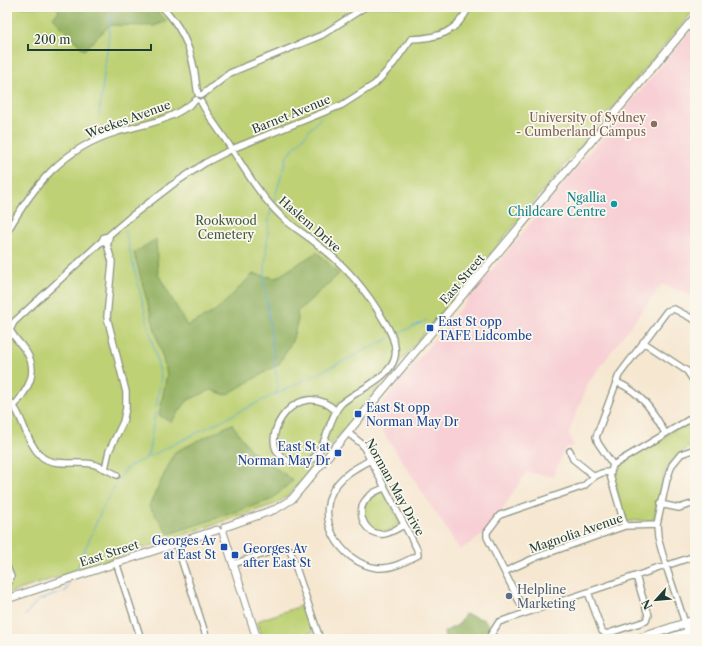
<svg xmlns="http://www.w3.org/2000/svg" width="702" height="646" font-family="'Libre Caslon Text',serif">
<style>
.built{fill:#f7cfd4}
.green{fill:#bed174;stroke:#6e8754}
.forest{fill:#96b366;stroke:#5a784d}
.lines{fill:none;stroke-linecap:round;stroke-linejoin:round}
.stream{stroke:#5aa8d4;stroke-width:1}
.minor-casing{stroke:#8a9282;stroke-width:8}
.major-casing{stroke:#8a9282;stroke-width:9}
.highway-casing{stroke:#8a9282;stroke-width:10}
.minor{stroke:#fff;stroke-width:5.5}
.major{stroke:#fff;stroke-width:7}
.highway{stroke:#fff;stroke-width:8}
.education-dot{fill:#8d6e63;stroke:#fbf7ec;stroke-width:1.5}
.culture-dot{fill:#0f9aa8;stroke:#fbf7ec;stroke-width:1.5}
.transit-dot{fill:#1a4fb4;stroke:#fbf7ec;stroke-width:1.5}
.service-dot{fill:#5c6f8a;stroke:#fbf7ec;stroke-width:1.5}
.labels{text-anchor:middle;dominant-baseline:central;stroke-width:3.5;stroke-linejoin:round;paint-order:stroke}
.street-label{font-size:12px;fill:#1f3d34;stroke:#fbf7ec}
.education-label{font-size:12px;fill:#785e54;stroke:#fbf7ec;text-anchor:end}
.culture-label{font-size:12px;fill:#0d838f;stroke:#fbf7ec;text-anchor:end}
.park-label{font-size:12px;fill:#3f5b41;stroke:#fbf7ec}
.transit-label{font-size:12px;fill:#164399;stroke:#fbf7ec;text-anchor:start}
.service-label{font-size:12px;fill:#4e5e75;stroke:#fbf7ec;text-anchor:start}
</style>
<rect width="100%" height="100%" fill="#fbf7ec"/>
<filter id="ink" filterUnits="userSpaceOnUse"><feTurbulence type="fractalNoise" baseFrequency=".025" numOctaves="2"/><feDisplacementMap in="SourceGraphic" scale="8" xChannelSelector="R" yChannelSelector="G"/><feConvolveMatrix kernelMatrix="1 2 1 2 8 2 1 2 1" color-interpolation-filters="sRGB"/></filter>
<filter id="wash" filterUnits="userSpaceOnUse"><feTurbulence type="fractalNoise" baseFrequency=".012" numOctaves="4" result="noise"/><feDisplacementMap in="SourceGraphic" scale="16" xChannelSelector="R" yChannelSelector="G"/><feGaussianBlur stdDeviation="0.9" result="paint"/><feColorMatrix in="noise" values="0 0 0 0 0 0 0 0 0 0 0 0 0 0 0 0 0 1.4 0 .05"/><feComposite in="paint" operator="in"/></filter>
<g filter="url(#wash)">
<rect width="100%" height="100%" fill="#f6e7d1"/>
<path class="built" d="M695,25V297L662,284L588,383L569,433L574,447H567L563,452L553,477L527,472L487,532L460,550L372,415Z"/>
<path class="green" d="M7,7H695V9L290,494L278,503L7,594Z
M695,420V446C660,457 662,487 654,518L649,522L638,520L627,522L612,475L616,466L681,426Z
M383,490L401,524C397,526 392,530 387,531C373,535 359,519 364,506C367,498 377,494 383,490Z
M304,605L313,632L291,639H263L257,621Z"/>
<path class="forest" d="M55,7H151L167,21L154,26L110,25L84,50L53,18L59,11Z
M156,239L158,274L187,326L216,311L253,274L276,278L317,252L339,274L297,312L298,320L292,341L279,364L226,395L211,390L188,400L171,422L159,415L167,374L134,253Z
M232,424L251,451L293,480L271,500L169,534L149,506L175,452Z
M465,614L485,620L495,635L486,639H445L444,632L458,625Z"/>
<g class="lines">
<path class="stream" d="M99,115L111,17L115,7
M273,204L287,156L321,117
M125,231L161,377L149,451L146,457
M395,335L427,320
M276,394L390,338
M76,571C89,541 107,491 128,467L275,394L278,388L264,281L269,219L271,210
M25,616L37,601L66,591L69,584"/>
</g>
</g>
<g filter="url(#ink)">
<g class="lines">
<g class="minor-casing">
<path id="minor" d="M162,7C179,23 190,46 194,69C196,77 196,86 198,94
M202,95L230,73L322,35L365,7
M201,102C209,118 221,132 231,148C246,171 260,196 281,216C292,227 305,234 317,244C344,264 366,290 383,319C405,354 398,368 363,389C356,394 347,398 341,404C326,419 326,464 300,463C292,463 287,462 281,456C258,436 298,375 336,411
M7,232C34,185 63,148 117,132C149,123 169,122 196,100
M108,236L129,218L172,185L205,163L232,149L342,105L375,84L394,63L411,39C439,38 456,33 469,7
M643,342L687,371L695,383
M616,382C640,391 654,412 665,433
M7,398C24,414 24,440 41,456C52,467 77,461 92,464C101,466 109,471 117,475
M15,405C27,390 39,373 27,353C22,345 15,339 10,330L14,322L102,241L104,237H109L108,243L102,241
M348,433L362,444L417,549L418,555C405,562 392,569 377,568C340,563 311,515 338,483C347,472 358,467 370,460
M570,451L573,459L594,476
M613,465L598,443L596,437L619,375L667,311L674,309L695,320
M613,465L695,416
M613,465L610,475L625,526
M105,469L109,451L123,422L126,408V392L107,317L112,262L107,244
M384,488C377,491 369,494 364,502C356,516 367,536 384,534C391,533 398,528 404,525
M660,504L679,508L695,503
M176,543L207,639
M116,562L141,639
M233,564L282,548L290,550L320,639
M7,567L11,577L7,586
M506,571L537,557L625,526L657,525
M588,592L602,631L606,634L646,621L648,615L636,576
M525,613L487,537V532L500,515L584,486C592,478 599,471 611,472
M688,632L666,566L658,538L657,525L667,479L672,465L681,454L695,449
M490,636L499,622L695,556"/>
</g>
<g class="major-casing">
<path id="major" d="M225,527L276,509L292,499L695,17
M223,532L257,639
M7,599L217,530"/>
</g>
<g class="highway-casing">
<path id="highway" d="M638,639L695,620
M667,639L695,630"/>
</g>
<use href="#minor" class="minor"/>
<use href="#major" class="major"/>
<use href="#highway" class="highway"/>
</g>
</g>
<circle class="education-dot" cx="654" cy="124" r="4"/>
<circle class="culture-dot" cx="614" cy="204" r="4"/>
<g class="transit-dot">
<rect x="426" y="324" width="8" height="8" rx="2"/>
<rect x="354" y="410" width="8" height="8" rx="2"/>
<rect x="334" y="449" width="8" height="8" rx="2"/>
<rect x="220" y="543" width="8" height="8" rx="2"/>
<rect x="231" y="551" width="8" height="8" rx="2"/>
</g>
<circle class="service-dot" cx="509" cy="596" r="4"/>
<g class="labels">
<g class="street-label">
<text transform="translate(291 114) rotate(-22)">Barnet Avenue</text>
<text transform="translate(128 119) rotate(-20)">Weekes Avenue</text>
<text transform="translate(310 224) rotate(41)">Haslem Drive</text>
<text transform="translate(462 279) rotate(-50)">East Street</text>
<text transform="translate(395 487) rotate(61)">Norman May Drive</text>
<text transform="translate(576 533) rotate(-19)">Magnolia Avenue</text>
<text transform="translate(109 553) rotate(-18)">East Street</text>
</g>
<g class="education-label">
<text x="646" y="117">University of Sydney<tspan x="646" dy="14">- Cumberland Campus</tspan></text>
</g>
<g class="culture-label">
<text x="606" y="197">Ngallia<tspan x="606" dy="14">Childcare Centre</tspan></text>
</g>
<g class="park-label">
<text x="226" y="220">Rookwood<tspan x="226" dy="14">Cemetery</tspan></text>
</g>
<g class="transit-label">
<text x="438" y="321">East St opp<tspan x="438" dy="14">TAFE Lidcombe</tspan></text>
<text x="366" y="407">East St opp<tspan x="366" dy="14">Norman May Dr</tspan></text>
<text x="330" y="446" text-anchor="end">East St at<tspan x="330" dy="14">Norman May Dr</tspan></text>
<text x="216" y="540" text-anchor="end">Georges Av<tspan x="216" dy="14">at East St</tspan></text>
<text x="243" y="548">Georges Av<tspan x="243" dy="14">after East St</tspan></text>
</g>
<g class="service-label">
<text x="517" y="589">Helpline<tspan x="517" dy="14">Marketing</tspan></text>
</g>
</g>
<rect width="702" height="646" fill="none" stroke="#fbf7ec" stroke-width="24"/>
<g transform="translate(656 600) rotate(243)" stroke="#fbf7ec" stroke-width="3" paint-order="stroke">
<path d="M0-3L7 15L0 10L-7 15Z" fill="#1f3d34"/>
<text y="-6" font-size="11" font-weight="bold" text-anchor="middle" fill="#1f3d34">N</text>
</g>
<path d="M28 44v6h123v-6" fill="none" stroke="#1f3d34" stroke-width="2"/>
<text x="34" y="44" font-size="12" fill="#1f3d34" stroke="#fbf7ec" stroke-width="3" paint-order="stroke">200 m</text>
</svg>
